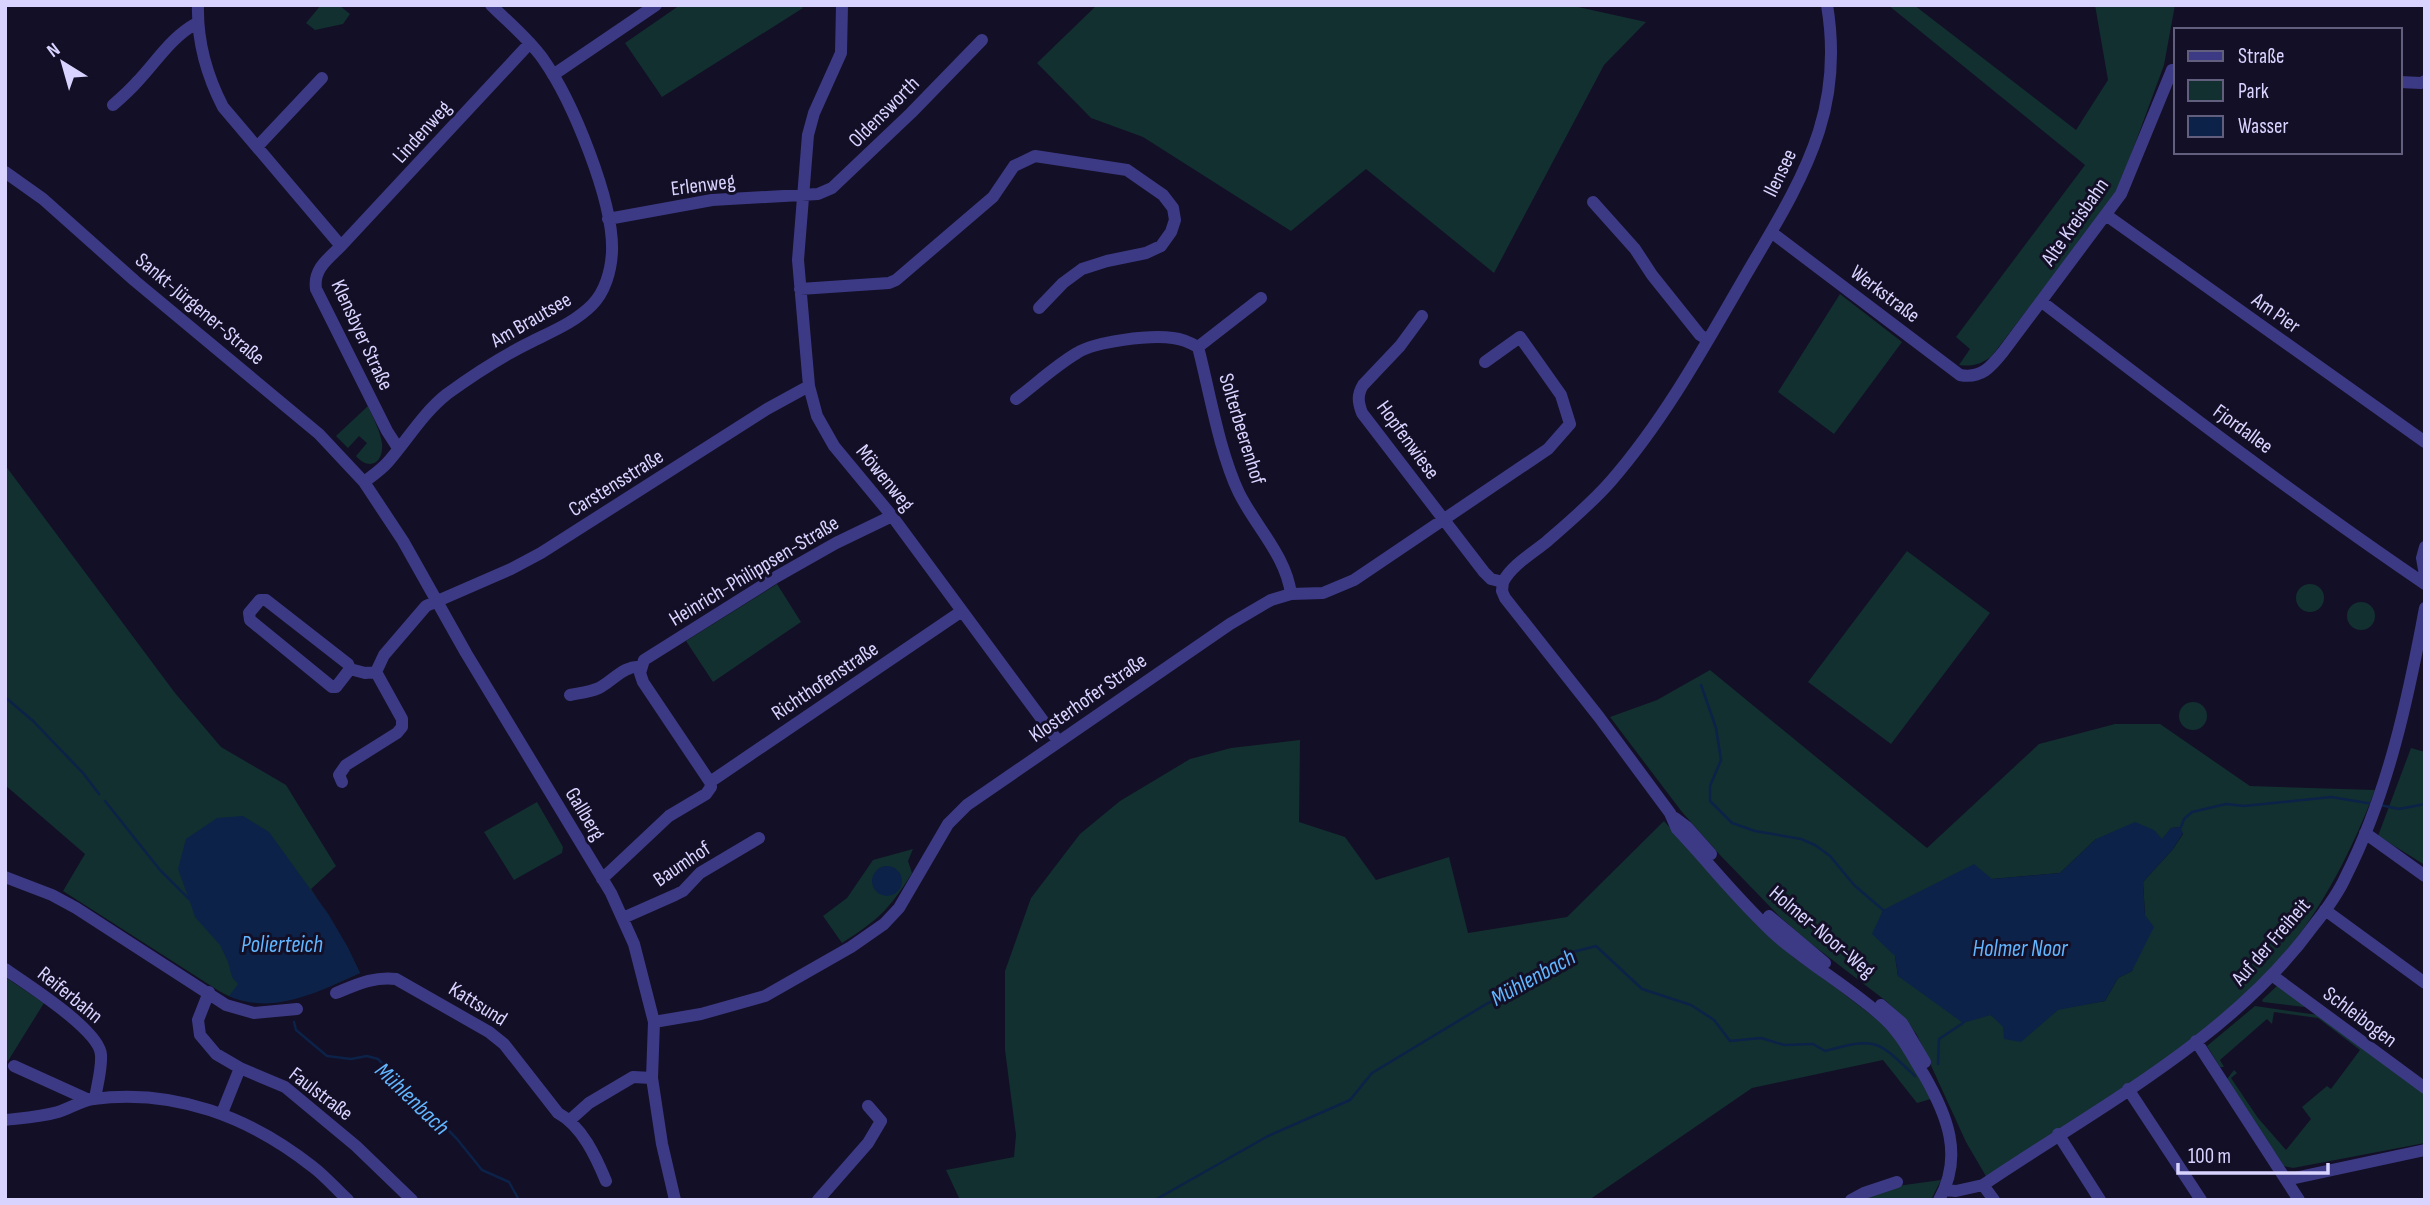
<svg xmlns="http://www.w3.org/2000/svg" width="2430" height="1205" font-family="'Sofia Sans Condensed',sans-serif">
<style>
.green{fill:#12302f;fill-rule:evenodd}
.water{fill:#0c2248}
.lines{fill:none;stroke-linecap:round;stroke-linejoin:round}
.stream{stroke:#0c2248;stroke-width:2.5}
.street{stroke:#3d3a85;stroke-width:12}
.labels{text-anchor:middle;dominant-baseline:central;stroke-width:6;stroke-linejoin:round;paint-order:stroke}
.street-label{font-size:21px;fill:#d9d4ff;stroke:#130f26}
.water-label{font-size:23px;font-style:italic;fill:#62b6ff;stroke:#130f26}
</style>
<rect width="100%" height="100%" fill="#130f26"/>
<path class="green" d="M321,5H339L350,14L343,24L315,30L306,23Z
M680,5H800L803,8L662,97L625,43Z
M1097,5H1569L1646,22L1604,65L1494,273L1366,169L1291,231L1143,137L1091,118L1037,63Z
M1888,5H1914L2076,130L2108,80L2095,5H2175L2164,65L2117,193L1991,357C1980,364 1973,367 1959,365L1970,349L1956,337L2085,165Z
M1840,294L1902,342L1834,434L1778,392Z
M368,406C373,418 380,430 382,443C384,462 370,472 356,456L367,443L359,436L348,448L336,436Z
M5,465L175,693L221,747L286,785L336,866L311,889L347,946L360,973C315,993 266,1018 219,991L63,891L85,854L5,785Z
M1907,551L1990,613L1891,744L1808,682Z
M777,584L801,622L713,682L686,641Z
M2296 598a14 14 0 1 1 28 0a14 14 0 1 1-28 0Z
M2347 616a14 14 0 1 1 28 0a14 14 0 1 1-28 0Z
M1710,670L1927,848L2039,744L2115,724H2160L2250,786L2375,790C2347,864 2310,931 2255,988C2220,1025 2175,1053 2133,1081C2084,1113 2035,1145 1987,1178L1966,1142L1917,1035L1904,1018L1886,1001L1805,939L1779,916L1720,855L1682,812L1610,717L1657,700ZM2171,828L2180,827L2183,834L2173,849L2143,882L2145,915L2132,971L2118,978L2105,1001L2058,1009L2021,1041L1991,1015L1898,976L1895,956L1992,879L2060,873L2096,839L2162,840Z
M2179 716a14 14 0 1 1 28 0a14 14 0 1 1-28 0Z
M1300,740L1299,822L1345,837L1376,880L1449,857L1468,933L1567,917L1664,821L1756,924L1793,957L1839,990L1893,1032L1931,1099L1917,1103L1883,1060L1752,1088L1589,1200H960L946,1170L1014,1157L1016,1135L1005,1050V971L1031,898L1080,834L1120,801L1190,759L1231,748Z
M2411,748L2425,752V865L2378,836Z
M537,802L563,847L562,853L514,880L484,832Z
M913,849L908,861L912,873C889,910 878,920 842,943L823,916L847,898L873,860Z
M5,977L44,1003L8,1061L5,1060Z
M2278,985L2305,1005L2304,1007L2263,1002L2262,1000Z
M2255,1006L2318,1015L2425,1093V1143L2293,1168L2284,1166L2227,1079L2234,1070L2237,1073L2231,1078L2258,1118L2286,1150L2311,1119L2302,1107L2327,1086L2331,1089L2360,1050L2318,1018L2274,1012L2272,1024L2267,1019L2220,1060L2224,1067H2220L2207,1046Z
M1941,1180L1931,1200H1860L1897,1186Z"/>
<path class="water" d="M243,816L269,832L329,915L347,946L360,973C320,991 273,1016 229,996L238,984L232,977L228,962L220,945L195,917L189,899L178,869L186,839L217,818Z
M2135,822L2154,830L2162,839L2171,828L2180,827L2183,833L2173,849L2143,882L2145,915L2154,927L2132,971L2118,978L2105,1001L2058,1010L2021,1042L2004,1039L2003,1027L1991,1015L1963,1023L1898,976L1895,956L1872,934L1883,910L1974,864L1992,879L2060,873L2096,839Z
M872 881a15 15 0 1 1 30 0a15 15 0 1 1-30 0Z"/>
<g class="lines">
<path class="stream" d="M1701,685L1716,728L1721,760L1710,786V801L1732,823L1755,831L1801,839L1815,845L1830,856L1854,885L1883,910
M5,697L33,721L83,773L99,794
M105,801L160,870L189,899
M2380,805L2399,809L2425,804
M2181,827L2184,819L2192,812L2226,804L2244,806L2331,797L2373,804
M294,1022L296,1030L327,1056L351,1059L367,1056L378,1059L457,1139L482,1170L509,1182L519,1200
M1938,1064L1939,1039L1963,1023
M1155,1200L1268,1136L1350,1100L1372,1073L1488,1003L1513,994L1549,971L1573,952L1596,946L1642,989L1691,1005L1714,1020L1730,1041L1761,1038L1784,1045L1813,1044L1825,1051C1877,1037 1877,1040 1915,1076"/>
<path class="street" d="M198,5C197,42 206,74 223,107L341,246C328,259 313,269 316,289L387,431L398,448
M842,5L841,53L814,113L808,135L798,260L809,386L817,416L834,446L892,516L1058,741
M553,75L656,5
M2400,82L2421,83L2425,81
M113,105C121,98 130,90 137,82C157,61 171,37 197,23
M257,147L322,78
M5,172L43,199L135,281L319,434L364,482L403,541L466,653L611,893L634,944L654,1022L652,1078L662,1144L675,1200
M1593,202L1635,249L1652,275L1700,335L1708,340
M2106,215L2425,442
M608,219L712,200L818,194L832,188L911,113L982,40
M1771,232L1960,375C1981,379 1991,367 2003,352L2121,194L2172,70H2176
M341,246L530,43
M800,289L889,283L896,280L993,197L1014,166L1035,156L1127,170L1163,195L1173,208L1175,220L1171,232L1161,246L1146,253L1107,261L1082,269L1063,283L1039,308
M1261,298L1198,347C1210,393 1219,451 1239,493C1256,527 1286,556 1291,594
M2042,302C2167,398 2294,495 2425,584
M1422,316L1400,346L1363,385C1357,395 1358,402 1362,413L1484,572L1491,579L1503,582
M1016,399C1036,384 1055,366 1077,353C1096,341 1150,335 1173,338C1182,339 1189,342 1198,347
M364,482C372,476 381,470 388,462C408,439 423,413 447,394C473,375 504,355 533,341C553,331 575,322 592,305C605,292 611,271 612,252C614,201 572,100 543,59C529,39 508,22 491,5
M2425,547L2422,558L2425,575
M1503,582L1502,591L1505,598L1599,717L1670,813L1677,829C1711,865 1742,905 1779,938C1813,967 1852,989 1885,1019C1902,1035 1912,1056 1924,1075C1947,1115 1964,1156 1939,1200
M1503,582C1511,566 1531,554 1545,543C1568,523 1591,504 1611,481C1665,419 1706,344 1747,273C1774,227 1803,181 1819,131C1832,90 1834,47 1827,5
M350,669L336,687H332L250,620L249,613L260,600H266L348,664L350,669L365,673L376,672
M570,695C580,693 590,692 599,688C614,680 624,665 641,667
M342,782L339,775L346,765L397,733L402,727V719L376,672L384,655L426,606L511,569L541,553L767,409L809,386
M710,782L962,611
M1675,818L1687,827L1711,854
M2365,833L2425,876
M5,877L52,895L76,908L226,1005L254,1013L297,1009
M602,879L669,816L706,794L711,787L710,782L643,682L640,673L644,660L776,577L836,543L892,516
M2325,910L2425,983
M1769,916L1825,963
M623,918L675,895L683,891L700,873L759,838
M5,969C26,984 100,1030 101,1055C102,1069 97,1085 95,1099
M2273,976L2425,1088
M209,992L198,1020L200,1035L216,1054L240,1068L285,1087L356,1146L412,1200
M336,993C356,985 374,976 396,979L489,1032L504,1044L558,1113C582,1126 596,1157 606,1181
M1881,1005L1902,1023L1925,1062
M654,1022L701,1014L765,996L851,947L884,924L899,908L948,824L967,805L1230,624L1271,600L1291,594L1323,593L1354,580L1548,449L1570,424L1561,395L1520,337L1485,362
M2196,1041L2299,1200
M14,1066L89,1100
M2128,1089L2201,1200
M222,1113L240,1068
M5,1120C23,1118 41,1117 58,1112C70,1108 81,1101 93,1099C174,1088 250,1117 313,1167C325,1176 336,1189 348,1200
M570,1120L589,1103L633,1077L652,1078
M2058,1134L2100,1200
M2286,1180L2425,1150
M1983,1185L1994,1200
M1944,1190L1956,1191L1983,1185C2097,1108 2233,1037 2314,925C2326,910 2338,894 2346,876C2388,793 2408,699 2425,608
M818,1200L868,1143L881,1121L868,1106
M1851,1200L1864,1193L1897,1182"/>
</g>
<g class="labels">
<g class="street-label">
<text transform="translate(884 112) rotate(-45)">Oldensworth</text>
<text transform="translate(422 132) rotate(-48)">Lindenweg</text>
<text transform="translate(1780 173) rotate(-64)">Ilensee</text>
<text transform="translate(703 185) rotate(-7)">Erlenweg</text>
<text transform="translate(2075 222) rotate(-55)">Alte Kreisbahn</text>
<text transform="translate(1885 294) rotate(37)">Werkstraße</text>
<text transform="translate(200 309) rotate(40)">Sankt-Jürgener-Straße</text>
<text transform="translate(2276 313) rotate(35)">Am Pier</text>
<text transform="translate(531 320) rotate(-30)">Am Brautsee</text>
<text transform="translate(362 335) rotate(65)">Klensbyer Straße</text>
<text transform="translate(1242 429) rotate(73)">Solterbeerenhof</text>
<text transform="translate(2243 429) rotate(36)">Fjordallee</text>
<text transform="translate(1408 440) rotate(54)">Hopfenwiese</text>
<text transform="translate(885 478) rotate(51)">Möwenweg</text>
<text transform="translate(616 483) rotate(-32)">Carstensstraße</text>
<text transform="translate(754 571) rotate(-31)">Heinrich-Philippsen-Straße</text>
<text transform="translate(825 681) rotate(-34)">Richthofenstraße</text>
<text transform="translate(1088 698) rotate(-35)">Klosterhofer Straße</text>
<text transform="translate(585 814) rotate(59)">Gallberg</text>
<text transform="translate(682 864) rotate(-34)">Baumhof</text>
<text transform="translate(1822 932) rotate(40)">Holmer-Noor-Weg</text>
<text transform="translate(2271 942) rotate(-49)">Auf der Freiheit</text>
<text transform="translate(70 995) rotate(39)">Reiferbahn</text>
<text transform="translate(478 1004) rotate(32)">Kattsund</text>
<text transform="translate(2360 1017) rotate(37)">Schleibogen</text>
<text transform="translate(321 1094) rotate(37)">Faulstraße</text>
</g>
<g class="water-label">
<text x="282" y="945">Polierteich</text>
<text x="2020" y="949">Holmer Noor</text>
<text transform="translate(1533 978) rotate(-29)">Mühlenbach</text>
<text transform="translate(412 1099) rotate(44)">Mühlenbach</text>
</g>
</g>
<rect width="2430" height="1205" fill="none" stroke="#d9d4ff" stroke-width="14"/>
<rect x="2174" y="28" width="228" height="126" fill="#130f26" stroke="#625e7d" stroke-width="2"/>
<rect x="2188" y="51" width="35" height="10" fill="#3d3a85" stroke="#625e7d" stroke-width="2"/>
<text x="2238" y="63" font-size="21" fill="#d9d4ff">Straße</text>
<rect x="2188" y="80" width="35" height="21" fill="#12302f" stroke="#625e7d" stroke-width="2"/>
<text x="2238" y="98" font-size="21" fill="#d9d4ff">Park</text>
<rect x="2188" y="116" width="35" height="21" fill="#0c2248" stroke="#625e7d" stroke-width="2"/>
<text x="2238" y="133" font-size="21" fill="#d9d4ff">Wasser</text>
<g transform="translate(63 63) rotate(323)" stroke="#130f26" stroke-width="5" paint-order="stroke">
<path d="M0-5L12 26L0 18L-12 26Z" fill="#d9d4ff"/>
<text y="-10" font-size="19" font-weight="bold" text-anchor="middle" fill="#d9d4ff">N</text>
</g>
<path d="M2178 1163v10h150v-10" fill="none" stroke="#d9d4ff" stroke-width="3.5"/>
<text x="2188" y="1163" font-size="21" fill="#d9d4ff" stroke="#130f26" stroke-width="5" paint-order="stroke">100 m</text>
</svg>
